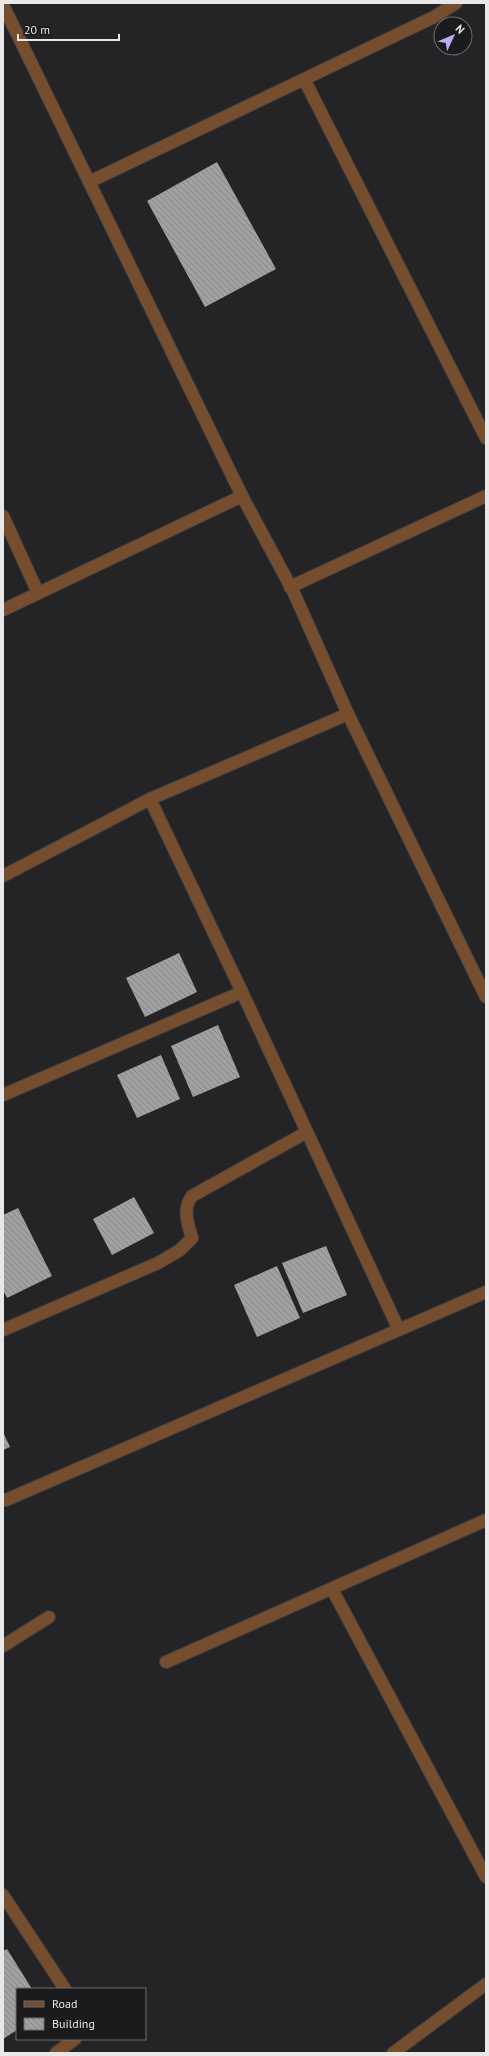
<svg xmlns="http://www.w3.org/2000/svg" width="489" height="2056" font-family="'PT Sans',sans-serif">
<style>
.building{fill:url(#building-back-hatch)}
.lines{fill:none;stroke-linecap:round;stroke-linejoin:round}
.minor-casing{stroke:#3f3e40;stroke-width:14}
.minor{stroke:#764e2e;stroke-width:12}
</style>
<defs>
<pattern id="building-back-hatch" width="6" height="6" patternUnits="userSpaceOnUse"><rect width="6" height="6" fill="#a1a0a2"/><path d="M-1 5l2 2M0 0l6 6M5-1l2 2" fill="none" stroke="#868586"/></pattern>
</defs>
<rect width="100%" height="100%" fill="#242325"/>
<path class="building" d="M217,162L276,269L205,307L147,201Z
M179,953L197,992L145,1017L126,978Z
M218,1025L240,1077L193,1097L171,1046Z
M161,1055L180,1099L137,1118L117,1075Z
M134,1197L154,1233L112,1255L93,1219Z
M18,1208L52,1276L7,1298L3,1290V1215Z
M326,1246L347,1295L303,1313L282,1263Z
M277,1266L300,1318L257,1337L234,1285Z
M3,1432L10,1447L3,1450Z
M7,1949L32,1989H17V2030L3,2039V1951Z"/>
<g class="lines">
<g class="minor-casing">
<path id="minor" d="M3,5L242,496L293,591L348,714L486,997
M304,79L486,438
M89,182L434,17L456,3
M3,516L38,593
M290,587L486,496
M3,610L242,496
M150,799L242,992L399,1330
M3,876L150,799L348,714
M3,1095L242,992
M3,1330L158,1263L180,1250L192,1238C188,1224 182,1209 192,1196L307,1132
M6,1500L486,1292
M332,1589L486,1877
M3,1646L49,1617
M166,1662L486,1520
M3,1895L65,1989
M56,2053L75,2039
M393,2053L486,1984"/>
</g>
<use href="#minor" class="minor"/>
</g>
<rect width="489" height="2056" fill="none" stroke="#e8e7e9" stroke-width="8"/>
<rect x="16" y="1988" width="130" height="52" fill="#1b1a1c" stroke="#6d6c6e"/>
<rect x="24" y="2001" width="20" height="6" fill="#764e2e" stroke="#6d6c6e"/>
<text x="52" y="2008" font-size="12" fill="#e8e7e9">Road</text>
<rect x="24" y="2018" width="20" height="12" fill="url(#building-back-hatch)" stroke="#6d6c6e"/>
<text x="52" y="2028" font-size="12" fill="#e8e7e9">Building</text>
<g transform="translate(453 36) rotate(46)"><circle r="19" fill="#1b1a1c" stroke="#6d6c6e"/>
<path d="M0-3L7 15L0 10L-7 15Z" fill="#c0a8f3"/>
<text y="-6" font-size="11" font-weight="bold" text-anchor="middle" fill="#e8e7e9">N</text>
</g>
<path d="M18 34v6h101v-6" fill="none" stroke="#e8e7e9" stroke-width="2"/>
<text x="24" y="34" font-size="12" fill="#e8e7e9" stroke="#1b1a1c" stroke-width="3" paint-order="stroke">20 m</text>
</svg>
